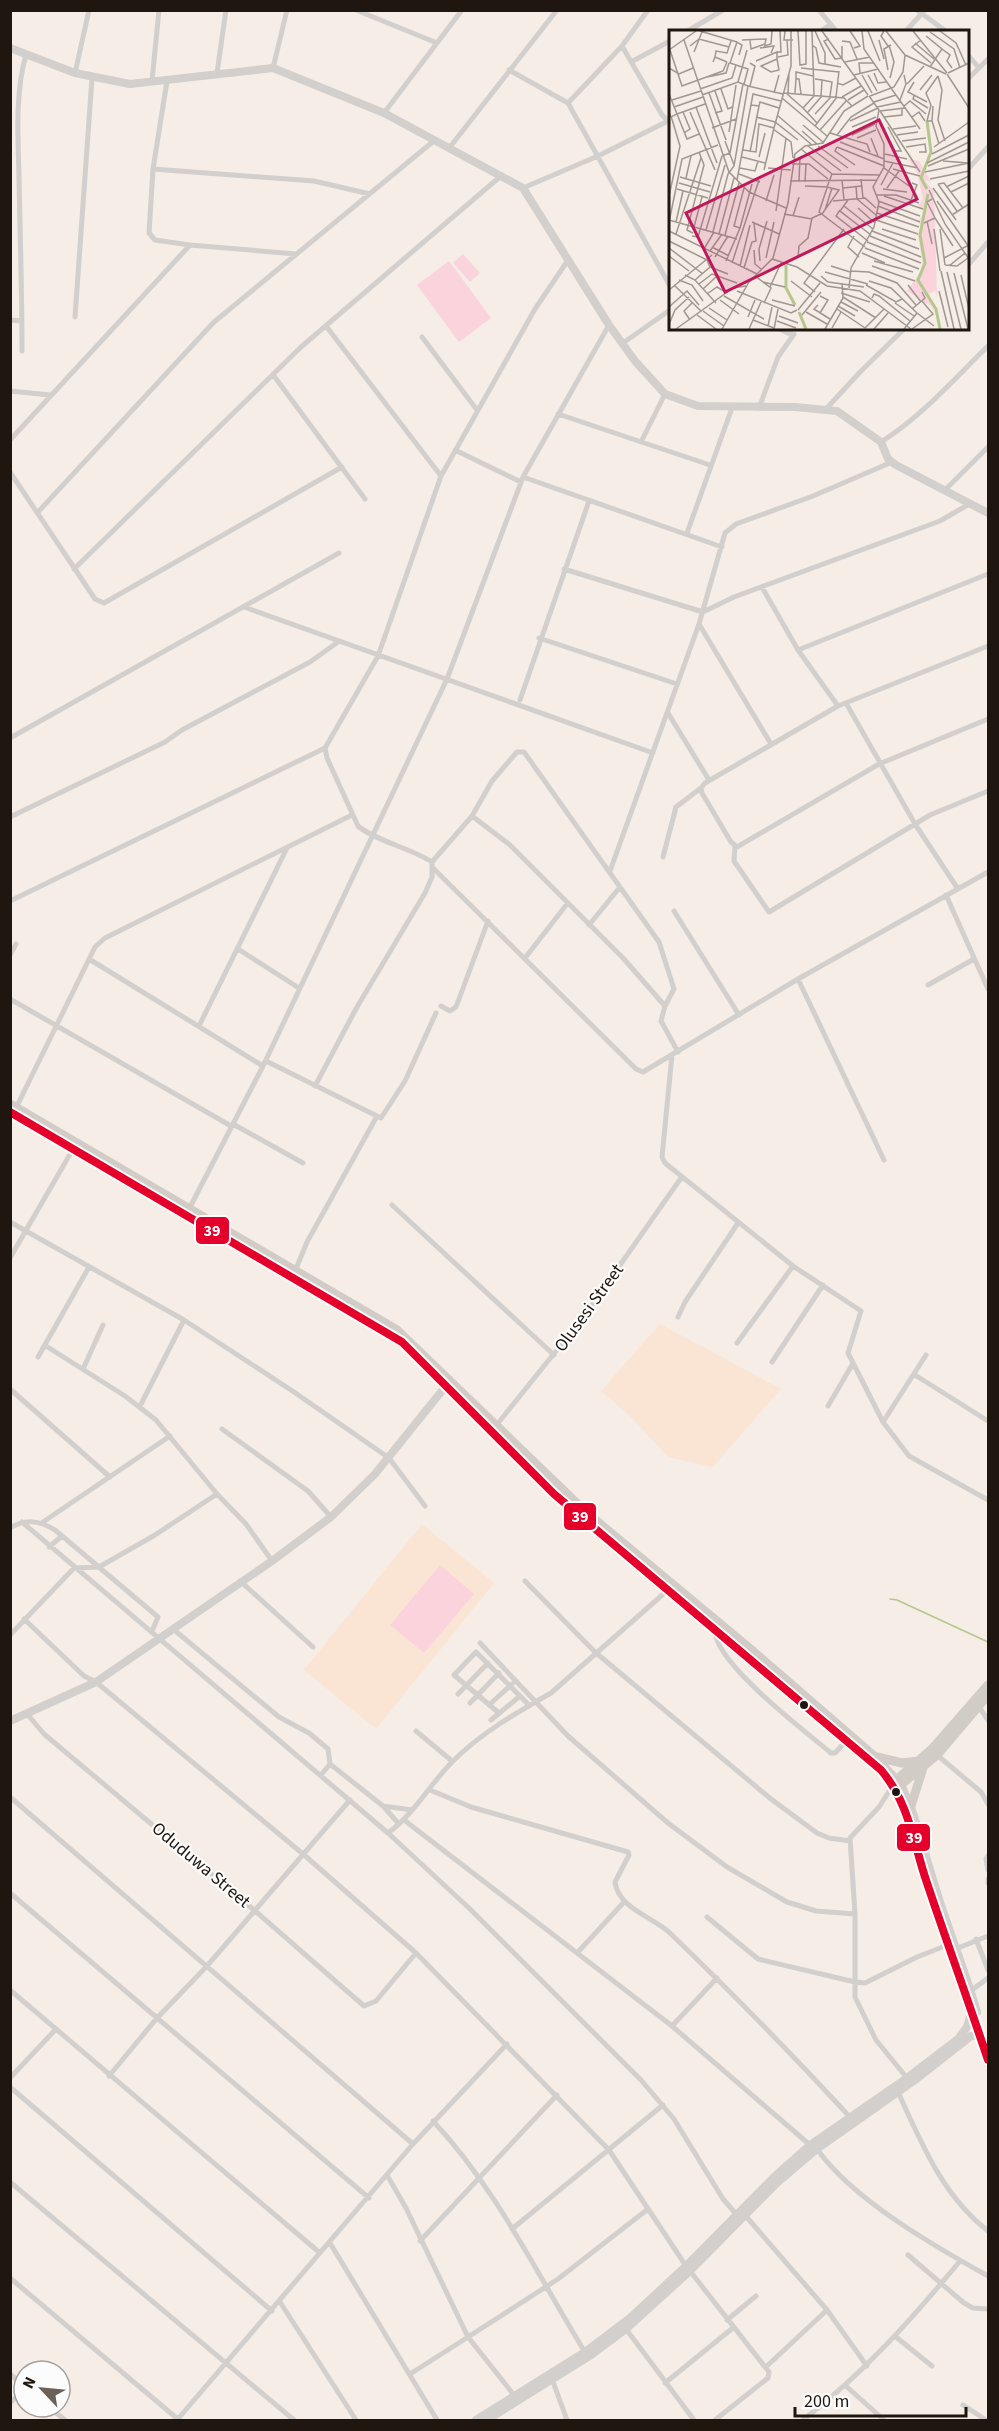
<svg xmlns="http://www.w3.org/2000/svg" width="999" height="2431" font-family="'Source Sans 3',sans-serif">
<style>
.built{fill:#fae5d4}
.green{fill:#fad3dd}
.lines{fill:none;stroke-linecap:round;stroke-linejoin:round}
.stream{stroke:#b5c88c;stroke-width:1.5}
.street{stroke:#d2cfcd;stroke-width:5}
.secondary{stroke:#d2cfcd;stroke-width:8}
.primary{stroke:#d1ccc6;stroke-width:9}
.bus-1-casing{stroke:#fcfcfc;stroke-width:12}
.bus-1{stroke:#e4002b;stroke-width:8}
.bus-dot{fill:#1e160f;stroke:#fcfcfc;stroke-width:2}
.labels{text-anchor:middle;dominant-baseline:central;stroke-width:4.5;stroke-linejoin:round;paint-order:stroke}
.street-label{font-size:18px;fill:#1e160f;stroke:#fcfcfc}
.inset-river{fill:none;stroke:#b5c88c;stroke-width:3}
.inset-road{fill:none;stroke:#9f9790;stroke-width:1.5}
.view{fill:#c2185b;fill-opacity:0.15;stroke:#c2185b;stroke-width:3}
.inset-edge{fill:none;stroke:#1e160f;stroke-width:3}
.line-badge{stroke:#fcfcfc;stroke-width:2}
.badge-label{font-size:16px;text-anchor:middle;font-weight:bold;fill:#fff}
</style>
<rect width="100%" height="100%" fill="#f5ede6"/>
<path class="built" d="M660,1324L781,1389L713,1467L668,1457L632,1418L601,1391Z
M422,1524L494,1583L376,1729L304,1670Z"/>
<path class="green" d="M463,254L480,273L470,282L453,263Z
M449,261L491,318L459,342L417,285Z
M440,1565L474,1594L424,1653L390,1625Z"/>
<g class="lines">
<path class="stream" d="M890,1599L897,1600L988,1642"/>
<path class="street" d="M356,10L437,43
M819,10L837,32
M917,10L947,32
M686,32L723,10
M819,32L830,25
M905,32L925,10
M622,46L662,115L670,123
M968,55L979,68
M631,62L670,41
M273,68L287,10
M509,70L568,103L670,286
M75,73L89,10
M217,73L226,10
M968,79L988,59
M152,81L159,10
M167,81L153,169L149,233L155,240L190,245
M568,103L622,46L648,10
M384,113L462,10
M450,147L557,10
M153,169L314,181L370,194
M968,169L988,147
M523,188L598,156L670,120
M968,265L988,242
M75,317L92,78
M10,320L22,321
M326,326L441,476
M778,328L788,333
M422,337L477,410
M623,343L670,310
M22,351C22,292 20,234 19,175C18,137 15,92 26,55
M274,376L365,499
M10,391L50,395
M759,408L778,357L794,334L788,333L790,328
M826,409L861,371L905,328
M558,414L710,465
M10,440L190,245L296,254
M641,442L665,394
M881,442C921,417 954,379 988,346
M455,450L521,482
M10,472L95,599L104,603L342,467
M523,477L722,547
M946,489L988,447
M38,512L214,322L435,140
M687,533L732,408
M74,569L301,347L502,175
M564,569L703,612L734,597L940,521L971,503
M763,589L798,650L838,706
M244,607L653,753
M699,624L771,744
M539,638L677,684
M988,646L838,706L705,783L701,788L702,793L731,842L737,847L879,764L988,719
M798,650L988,574
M520,700L589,501
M846,703L915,824L958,889
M668,713L709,780
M10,738L339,553
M472,816L510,845L623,958L665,1006
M10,817L165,742L182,730L310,662L338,642
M735,846L734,861L769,912L930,815L988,791
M663,857L676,807L701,788
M432,862L472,816L492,781L517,752H524L659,942L674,989L665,1006L661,1021L678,1052
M433,868L636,1069L643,1072L798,979L988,872
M610,871L699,624L725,533L736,524L813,496L892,462
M946,895L988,989
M10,901L325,748
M674,911L739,1015
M589,925L620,887
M238,949L299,988
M10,955L16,944
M525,958L567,904
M89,959L263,1066
M798,979L884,1160
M928,985L974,959
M10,999L231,1126
M441,1006L450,1011L456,1007L488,921
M199,1026L287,848
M672,1055L662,1157L665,1163L793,1266L861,1311L848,1353L883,1422L909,1456L988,1500
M266,1061L381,1118L405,1081L436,1013
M315,1086L357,1007L425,893L432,877V862C410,848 374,840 358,826L327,758L325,748L378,656L441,476L535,309L568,260
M16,1108L95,947L105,938L352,815
M233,1124L303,1163
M392,1205L554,1355
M188,1211L263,1066L447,679L523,477L609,325
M10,1222L184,1320L294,1392L389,1458L425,1506
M10,1258L73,1149
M296,1269L307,1242L377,1116
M678,1317L685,1302L738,1223
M737,1343L793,1266
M46,1346L125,1396L156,1420L217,1494L246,1524L272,1561
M38,1357L89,1267
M772,1362L823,1285
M83,1369L103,1325
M915,1375L988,1421
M10,1389L110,1477
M140,1406L184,1320
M828,1406L852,1365
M883,1422L926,1355
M495,1427L585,1315L681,1178
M222,1429L308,1491L331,1517
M22,1522L388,1833L470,1909L641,2080L674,2119L723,2199L736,2214
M43,1522L170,1436
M10,1528C26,1518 40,1521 55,1530L158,1617L152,1631
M49,1547L62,1536
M240,1581L313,1647
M525,1581L595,1652L771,1799L817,1833L829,1838L850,1841
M24,1619L84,1676L96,1682L303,1854L416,1953L609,2150L686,2266
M173,1629L279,1717L309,1733L328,1749L330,1764
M715,1629C712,1661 805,1731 831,1753H835L846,1741
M10,1635L74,1568L99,1567L155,1535L217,1494
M480,1643L568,1736L668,1823L727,1867L787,1902L816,1911L855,1914
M458,1694L488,1663
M470,1703L499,1673
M489,1705L512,1684
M979,1707L988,1720
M499,1713L454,1675L476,1652L520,1696
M28,1715L44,1734L254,1910L364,2006L376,2001L416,1953
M491,1720L520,1696L528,1704
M416,1731L452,1761
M937,1755L981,1792L988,1804
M321,1775L330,1764L383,1806L399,1824
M430,1790L471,1807L628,1852L629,1855L615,1882C618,1908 653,1917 670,1933C732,1993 791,2053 849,2116
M890,1790L879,1807L850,1838L855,1914V1997L876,2040L907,2078
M10,1797L413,2144
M383,1806L412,1810
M404,1820L672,2026L810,2145
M388,1833C415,1813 430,1784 453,1761C481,1733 516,1713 551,1693L669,1589
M988,1856L986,1859L988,1870
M988,1879V1883
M10,1893L369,2198
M707,1917L758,1959L855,1982L865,1983L917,1957L950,1944
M976,1939L988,1970
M958,1948L988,1936
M578,1952L624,1902
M10,1990L320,2253
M972,1990L988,1978
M672,2026L717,1978
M109,2076L157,2018L207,1966L350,1800
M10,2078L56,2029
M10,2087L272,2311
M898,2092C922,2144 942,2195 988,2231
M433,2121C496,2188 537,2274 585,2352
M817,2149C852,2199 934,2246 988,2276
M387,2175L406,2208L468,2337L514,2395
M10,2182L294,2420
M744,2214L827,2310L867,2366
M512,2229L663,2105
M420,2241L557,2095
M330,2243L437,2420
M908,2255L964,2303L973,2308L988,2309
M690,2271L769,2372L768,2378L715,2420
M10,2278L179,2420
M280,2302L356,2420
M727,2320L756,2296
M626,2329L694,2420
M468,2337L558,2279L648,2209
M896,2337L932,2366
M767,2366L827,2310
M10,2374L24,2386
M410,2374L465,2339
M552,2379L567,2420
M665,2383L734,2327
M847,2387L884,2420
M10,2403L24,2390
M963,2405L986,2420
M49,2407L65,2420
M177,2420L413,2144L507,2044
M803,2420C864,2373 911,2320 960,2261"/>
<path class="secondary" d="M10,48L75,73L130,84L273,68L384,113L523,188L609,325L635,361L665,394L698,406L795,407L837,411L881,442L888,459L896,465L988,513
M10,1721L96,1682L272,1561L331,1517L375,1474L445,1387
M901,1785C916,1814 922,1845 932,1876C945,1922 964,1966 977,2012
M895,1789L911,1821L926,1879L988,2060
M476,2420L585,2352L630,2318L686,2266L774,2177L810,2145L907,2078L958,2039L967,2027L972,2010
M487,2420L591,2355L626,2329L690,2271L778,2182L817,2149L915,2080L971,2036L980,2035"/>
<path class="primary" d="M10,1104L397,1330L587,1513L754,1652L874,1756L901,1785
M10,1112L402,1342L522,1463L603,1535
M648,1572L866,1757
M877,1757L902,1763L919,1761
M881,1770L895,1789
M894,1782L932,1749L988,1685
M898,1787L937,1755L988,1695
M911,1806L923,1768"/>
<g class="bus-1-casing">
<path id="bus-1" d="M10,1112L402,1342L554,1494L881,1770C909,1803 913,1841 926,1880C946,1940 968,2000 988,2060"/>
</g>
<use href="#bus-1" class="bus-1"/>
</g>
<g class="bus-dot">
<circle cx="804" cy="1705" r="5"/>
<circle cx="896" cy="1792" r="5"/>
</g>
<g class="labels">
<g class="street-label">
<text transform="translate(589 1308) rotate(-54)">Olusesi Street</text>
<text transform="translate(201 1865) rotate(40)">Oduduwa Street</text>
</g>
</g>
<g transform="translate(669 30)">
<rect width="300" height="300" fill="#f5ede6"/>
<path d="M239,129L250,131L262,152L255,150L265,161L268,267L266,260L259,265L267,285L262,276L238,261L254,238L249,204L253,196L249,191L256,182L249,176L254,169L248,142Z" fill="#fad3dd"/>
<path class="inset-river" d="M258,91L262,122L252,148L258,159M259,164L251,205L256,233L249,250L267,279L271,299M117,235V258L126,275M130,282L137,299"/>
<path class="inset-road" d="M31,1L68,12M116,1L115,10H124M129,1L131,35L137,34V1M143,1L145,65M146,1L156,23V34M153,1L199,65M181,1L191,16L185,18M193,1L195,19L222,58M199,1L211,31M215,1L212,6L219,16M244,1L278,43M271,1L287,13L297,35M261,2L285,19L291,38M257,6L273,19L261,37M160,9L155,11L166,29L173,28V16M15,10L60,142L80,162L117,178M73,10L97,9L96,14L82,19L81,10M210,10L215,29M252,10L243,17L262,33M173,11L181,12L188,29M246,13L265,29M143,15L147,18L150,33L172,37M220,15L225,32L221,48M21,16L30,9L60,17M95,16L102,14L103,1M91,18L105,16L102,23M273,19L281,25L278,31L283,38M0,20L27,1M1,20L13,56L54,41L58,32M25,22L33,2M108,22H112L111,1M236,25L277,44M46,27L47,21L58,23L62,11M109,27L119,25L118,10M87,31L108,22V29L92,36L102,42L110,40L108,29M44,32L46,27L58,32M176,32L201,27M81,33L86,36L81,56M67,35L61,33L68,12L73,15L70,25M0,38L10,44L24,38M132,38L170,42M219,40L215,19L222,15M191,43L190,33H205M205,43L209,53L217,52M279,43L300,33M278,44L300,78M185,45L209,39M193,45L203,63M199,45L208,61M269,46L273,60L269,90L276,111M38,47L57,43L60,33M127,49V42L144,46M146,49L153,50L152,66M153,50L163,52L161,66M69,52L78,20M245,52L239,62L258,72M168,53L174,55L187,48M238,54L255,36M79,56L114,64M222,58L251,99M31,59L63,48L67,35L79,39L75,54M52,59L59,79L63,77M251,60L263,45M46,61L53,81L46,83M40,63L57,110M105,63L110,45M115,63L175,68L183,76M119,63L120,43M126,63L127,49H130L132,64M0,64L8,84L2,87L0,82M118,64L134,78L145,66M33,65L69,52L79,56L65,136L59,144L44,202M201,66L225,57L234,42L236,25L217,1M245,66L244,69L259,78M167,67L170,41M173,67L192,56M113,68L158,106M3,70L32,61M179,70L195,60M231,70L237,54L235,45M205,72L227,65M82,75L90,76L91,72L110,78M235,76L241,71L257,84M264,76L263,91L270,114M5,77L34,67M27,77L48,133M208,77L232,72M134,78L148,93M211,81L251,142M211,81L236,78M14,82L21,99L15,103M21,82L46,140M139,82L153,66M146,84L162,67M108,85L143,115M87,87L106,92L129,110M215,87L233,85V79M243,87L250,82L256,91M181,91L209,78M263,91H258L262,75L257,63L269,46M134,95L154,112M146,96L168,67M183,97L207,87M219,97L232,121H226M43,98L67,89M104,99L122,112L124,128M224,99L247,96M151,100L178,70M133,101L148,114M60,102L67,55M161,103L198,114L201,122M30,104L18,109L8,84L36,74M168,105L182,87L205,73M183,105L206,94M228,105L249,102M188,108L207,100M202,108L209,126M56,111L65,135M233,111L257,108M171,112L215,129M139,116L172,141M149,116L179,138M168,117L215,136M168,117L166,121L186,135M237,117L256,114L257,122H250M265,117L300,92M132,119L163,144M74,120L87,122L90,94L105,98L122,36V1M81,122L90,76M216,124L238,129M263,124L300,105M53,126L61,123L74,54M73,127L96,133M90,127L96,103M215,131L249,138M274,131L299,133M258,133L300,112M123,134H140L159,149M259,136L300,119M71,138L86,141L89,131M99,138L122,140M215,138L240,156M224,139L251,146M95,140L105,98M256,142L300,133M70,144L91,152M11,147L42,156M17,148L22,126M192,149L194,168M261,149L300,141M68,150L84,64L112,71M173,150L175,170M121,151L208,150M130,151L131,127M136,152L137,134M10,153L41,162M269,154L275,153L294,178M269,154L288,181M212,155L224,133M136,156L158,157L163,144L211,145M187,156L188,169L207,185M277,157L300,146M158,158L150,182L196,217M174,158L193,156M218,158L230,141M264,158L287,190M8,159L39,168M214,159L238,162M260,160L276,194L300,229M282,162L300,153M207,165H227L250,173M0,166L11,116L2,86M215,166L254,179M263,169L258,172L266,188M179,170L171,181L202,205M242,170L248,155L243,153M97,171L105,145M164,171L196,168L207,178M209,171L251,186M268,171L300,217M175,176L204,199M209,176L251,192M189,178L206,193M156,180L163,158M171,180L167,186L199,211M107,181L117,108M208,183L250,197M115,184L143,189M153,184L170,160L158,157M283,185L300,174M124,186L130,167M0,190L68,209M207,190L249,204M258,191L263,214M0,192L13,129L49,115M7,192L14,161M83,192L110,204M255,193L266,188L284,216M25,197L33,167M71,198L65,196L75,158M213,199L247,210M265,199L271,241M271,199L276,235M37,200L56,135M0,201L88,244M203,201L250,219M24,203L18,200L35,135L30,122M7,204L32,128M50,204L65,148M56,205L70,153M23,206L29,207L53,126M185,206L179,217L190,227M201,206L252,227M0,211L38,230M198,212L252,233M43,217L60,226M0,218L34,244M196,218L250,239M35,219L45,202M85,220L86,234L92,239M41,221L53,204M193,223L216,233M0,226L20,241M46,227L59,206M97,228L105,192M129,228L130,216L139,208L143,188L152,184M275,228L300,215M103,229L128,237L158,256L191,261L242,299M57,231L71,198L83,154M91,231L90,219L98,191M205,231L244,242M63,233L90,150M276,235L288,236L299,228M71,236L81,195M162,236L181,242M203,236L246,251M280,236L296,223M41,237L59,244M75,238L83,212L87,211L85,193M181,241L200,242L228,253L247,275M272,241L285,299M156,242L199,254M278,242L292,299M285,243L299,299M16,245L26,250L47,273M292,245L300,279M86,246L102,258L95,273M152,246L159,252L195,257M10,250L23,255L34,271M26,250L41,237L38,230M122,251L143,267M200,251L222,258L248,283L235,299M94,252L116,257M30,254L43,244L68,253M5,255L32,281M197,255L227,272L233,269M239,255L252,272M101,257L112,233M180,258L182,238L205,197L210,172L204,157L215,137V114L207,96L210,80L200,66M34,259L48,246M0,260L43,225M68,261L122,283L128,280M270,261L279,297M146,262L135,253L175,199M172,263L201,272M38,264L48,257L58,263M55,266L95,289M151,266L159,270L151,283M174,267L207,288M203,268L205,264L210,266L241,291M51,270L70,284M103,270L126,276M172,272L189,281M226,273L245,286M149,275L145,279L161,289M169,276L186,286M0,277L18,261L30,275M40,278L58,290M168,279L196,298M243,279L256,268L253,262M129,280L151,253M34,281L55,296M137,282L158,294M248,283L265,296M28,285L47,299M133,285L152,262M110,286L129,293M79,287L86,270M21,290L15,281L23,273M84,290L105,298M108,291L127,298M1,292L6,280L20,267M99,296L103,277M163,298L172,282M196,298L215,279M7,299L64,258L77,256M53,299L80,252L104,228L119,173L126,124L136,116L154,113L175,81L199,66M80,299L92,272M105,299L109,279M156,299L174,268L173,253M205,299L219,283M243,299L264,284L253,271"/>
<path class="view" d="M210,90L248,169L56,262L17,183Z"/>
<rect width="300" height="300" class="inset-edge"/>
</g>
<g class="line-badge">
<rect x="195" y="1216" width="35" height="29" rx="6" fill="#e4002b"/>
<rect x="563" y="1502" width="34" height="29" rx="6" fill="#e4002b"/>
<rect x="896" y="1823" width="35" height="29" rx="6" fill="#e4002b"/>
</g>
<g class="badge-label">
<text x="212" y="1236">39</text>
<text x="580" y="1522">39</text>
<text x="914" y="1843">39</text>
</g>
<rect width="999" height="2431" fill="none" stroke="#1e160f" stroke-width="24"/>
<g transform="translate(42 2389) rotate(296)"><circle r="28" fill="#fcfcfc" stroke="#a3a09d" stroke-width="1.5"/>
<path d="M0-4.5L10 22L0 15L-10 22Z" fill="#69615a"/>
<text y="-9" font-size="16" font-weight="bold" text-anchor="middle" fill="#1e160f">N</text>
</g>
<path d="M795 2407v9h171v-9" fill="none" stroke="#1e160f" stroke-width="3"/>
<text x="804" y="2407" font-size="18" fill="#1e160f" stroke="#fcfcfc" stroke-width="4.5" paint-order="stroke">200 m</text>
</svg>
